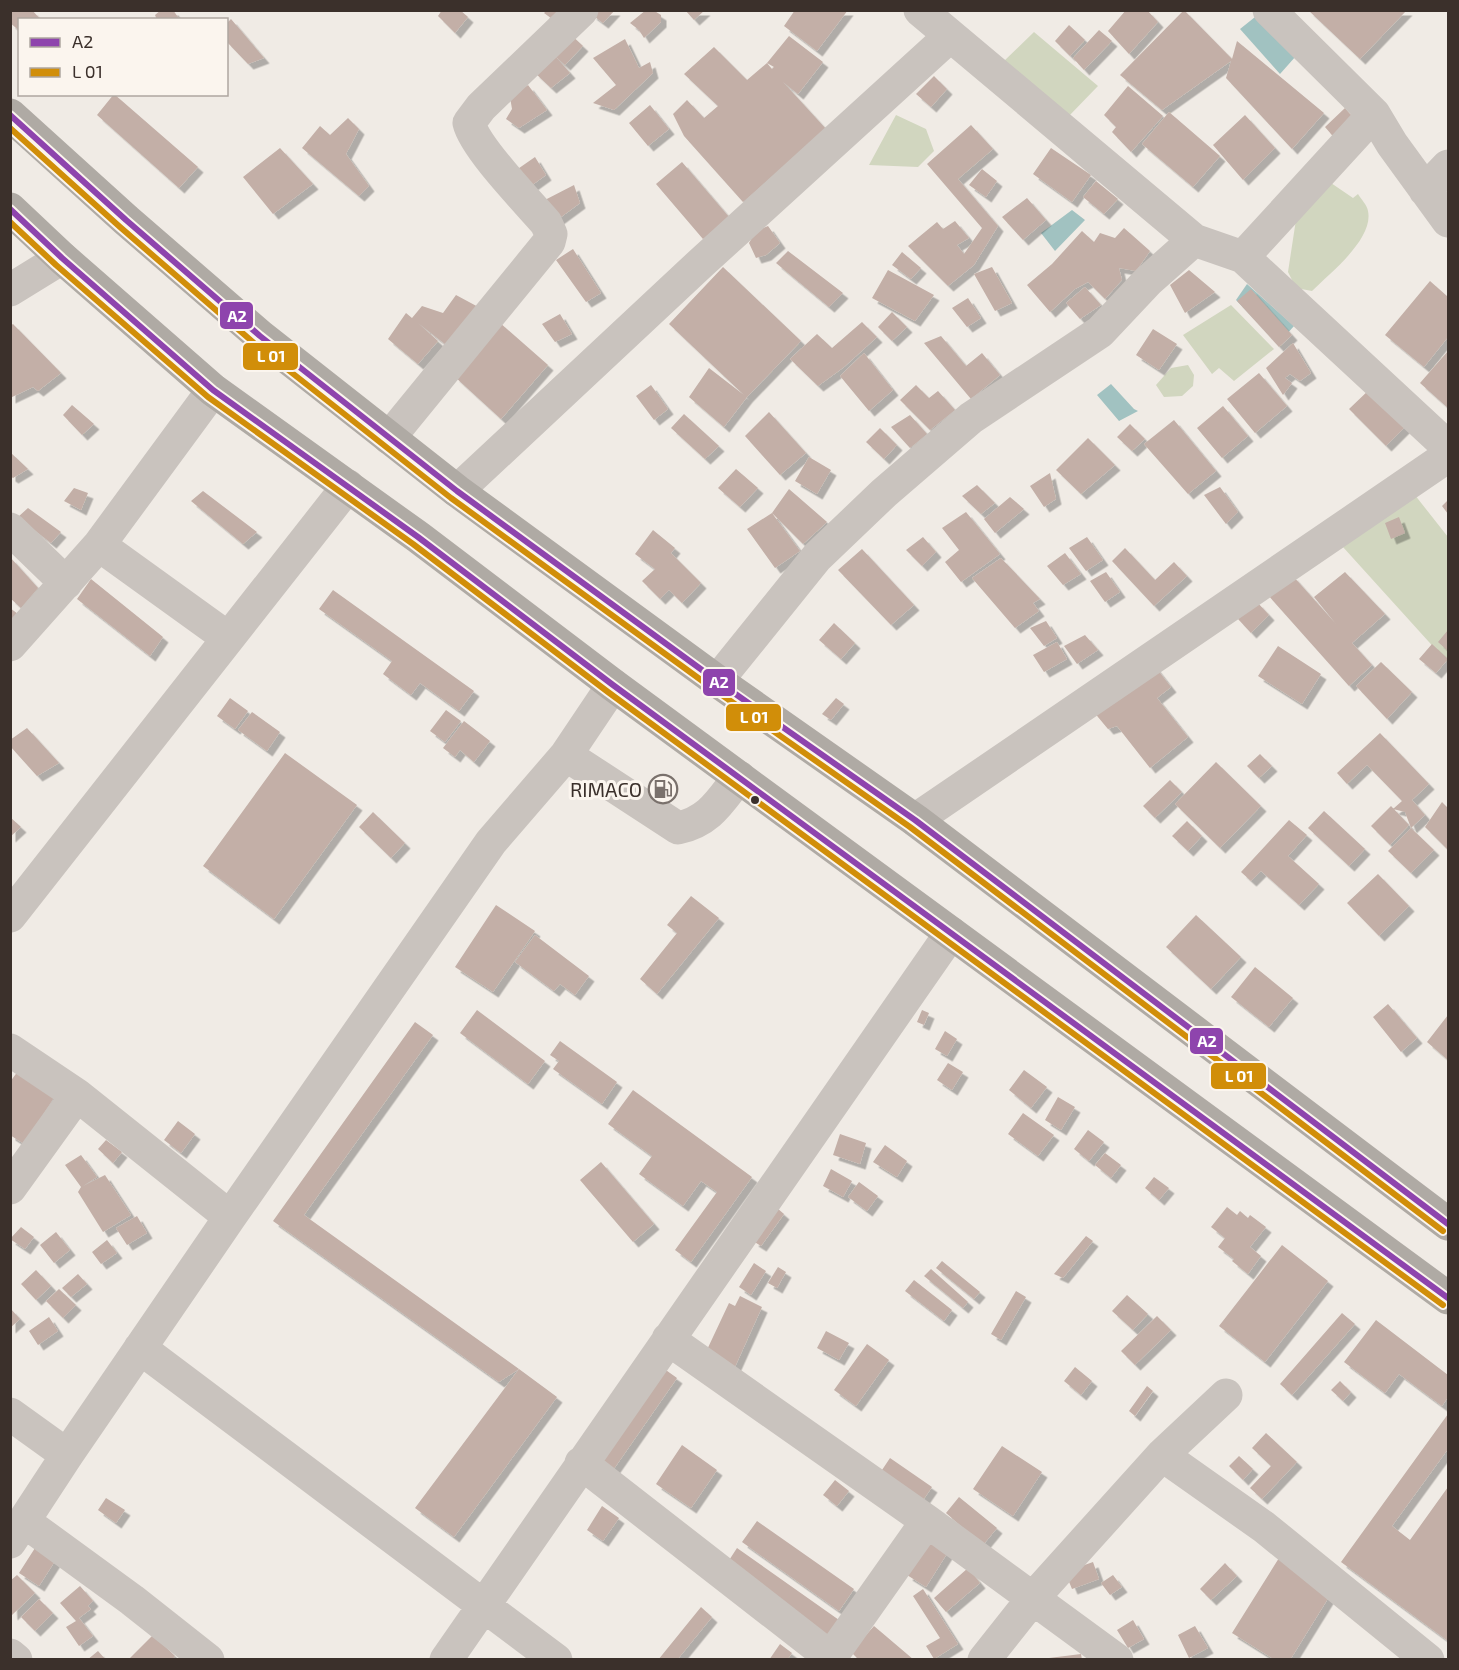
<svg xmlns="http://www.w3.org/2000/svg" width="1459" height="1670" font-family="'Exo 2',sans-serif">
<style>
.green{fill:#d1d6bf}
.water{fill:#a1c2c1}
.building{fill:#c3afa7;filter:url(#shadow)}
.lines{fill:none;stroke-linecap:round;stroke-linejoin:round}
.minor{stroke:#c9c3be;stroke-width:33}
.highway{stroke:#afaaa4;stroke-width:33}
.bus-1-casing{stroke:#fbf5ee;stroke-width:10}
.bus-2-casing{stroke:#fbf5ee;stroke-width:10}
.bus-1{stroke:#8e44ad;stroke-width:6}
.bus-2{stroke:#d18e09;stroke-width:6}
.bus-dot{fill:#3b302b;stroke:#fbf5ee;stroke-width:2}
.labels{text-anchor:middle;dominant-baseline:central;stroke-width:6;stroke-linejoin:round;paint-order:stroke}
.poi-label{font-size:20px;fill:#3b302b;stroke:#fbf5ee;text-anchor:end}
.line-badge{stroke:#fbf5ee;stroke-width:2}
.badge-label{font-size:16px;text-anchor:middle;font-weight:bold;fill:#fff}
</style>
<defs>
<filter id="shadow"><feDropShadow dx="5.5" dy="5.5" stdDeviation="0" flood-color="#0004"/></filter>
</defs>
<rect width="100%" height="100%" fill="#f0ebe5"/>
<path class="green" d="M1034,32L1098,86L1067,118L1004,61Z
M896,115L926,129L934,151L918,167L869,165Z
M1331,183L1353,198L1358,194C1361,199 1367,205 1368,211C1374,239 1330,273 1312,291L1296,288L1288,272L1297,213Z
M1231,305L1274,349L1234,381L1219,368L1212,374L1183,335Z
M1188,365L1194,375L1193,386L1182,396L1164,397L1156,385L1171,368Z
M1407,485L1448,537V663L1333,536Z"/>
<path class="water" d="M1255,17L1296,56L1280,74L1240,29Z
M1072,210L1085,220L1055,251L1041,233Z
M1247,284L1294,326L1278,344L1236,300Z
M1111,384L1134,409L1138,411L1119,421L1097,395Z"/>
<path class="building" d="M12,10H32L41,20H20V31L10,23Z
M161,10H173L180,20H157L155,15Z
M442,10H460L468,17L455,33L438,16Z
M547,10H571L559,24L544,13Z
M595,10H615L603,23L591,14Z
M646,10H653L661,15V22L644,38L639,30L630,23Z
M685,10H705L694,20Z
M795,10H848L817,51L784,26Z
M1126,10H1147L1158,22L1129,54L1108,31Z
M1184,10L1232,59L1237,41L1324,113L1292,149L1226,78L1231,61L1162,110L1120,75Z
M1308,10H1407L1360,59Z
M231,19L264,58L248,64L226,41V24Z
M1069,25L1085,40L1070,56L1055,41Z
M1099,30L1112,41L1084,70L1073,58Z
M570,34L583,46L565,65L556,57L570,73L551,88L534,72Z
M789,36L823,62L798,94L783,82L826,129L743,202L684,136L673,114L687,100L704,118L718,106L684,74L714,47L747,80L767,63L772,69L774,67L767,63Z
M625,39L639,68L650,62L653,73L614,110L593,103L616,85L593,58Z
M934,76L947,89L931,107L916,94Z
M528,85L547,110L519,128L506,119L512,109L510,97Z
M1128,86L1163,116L1131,152L1112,132L1116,127L1104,115Z
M114,94L198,167L179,188L97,115Z
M650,105L669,129L648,146L629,123Z
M1345,108L1357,122L1337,141L1325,127Z
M1169,112L1220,156L1193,187L1142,144Z
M1245,115L1275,148L1243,180L1213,145Z
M348,118L359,129L346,154L369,186L359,196L302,148L320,126L330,135Z
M971,125L993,149L958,179L998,226L974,265L948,286L908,246L937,222L943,229L955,221L969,238L957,245L964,254L982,228L927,164Z
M280,148L313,184L273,214L243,177Z
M1051,148L1091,175L1072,202L1033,174Z
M535,157L546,175L528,188L512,173Z
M682,162L729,217L703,239L656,184Z
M982,169L997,181L986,197L969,185Z
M1096,181L1118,199L1104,214L1083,197Z
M574,185L580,203L557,220L541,202Z
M1027,198L1046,220L1023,240L1002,217Z
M768,226L780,243L766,255L756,258L749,243L756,231Z
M1124,228L1150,251L1136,271L1119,268L1122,280L1105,299L1088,282L1075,289L1050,312L1027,285L1052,264L1082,231L1094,242L1100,233L1115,238Z
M573,249L601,293L586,302L556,260Z
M788,251L843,293L829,307L776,263Z
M902,252L921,268L911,279L892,265Z
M723,267L801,341L747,397L724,427L689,397L709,368L744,395L669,324Z
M992,267L1012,303L995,311L974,274Z
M888,270L934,295L915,321L872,298Z
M1189,270L1215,292L1185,313L1170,285Z
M1430,281L1448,297V337L1424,367L1385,335Z
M1085,287L1101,305L1080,319L1066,303Z
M1251,289L1292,335L1279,347L1237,301Z
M456,295L482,309L445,344L418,323L438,341L418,364L388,339L406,313L412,318L422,306L443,313Z
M968,298L981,318L967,327L952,308Z
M892,312L907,327L892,341L878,327Z
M560,314L572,334L555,342L542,324Z
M499,322L548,365L501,419L454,376Z
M862,322L877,337L844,367L818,386L790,359L817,334L832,348Z
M13,324L61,373L38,391L33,387L10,398V326Z
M1153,329L1177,344L1159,370L1136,355Z
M941,336L966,366L982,353L1000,375L971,399L924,343Z
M1293,343L1311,373L1300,381L1290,374L1285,378L1292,383L1283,395L1266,368Z
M1448,351V408L1420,383Z
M864,353L893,390L869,411L840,376Z
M1259,373L1287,406L1255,433L1227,399Z
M651,385L668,409L654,420L636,396Z
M916,385L929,398L938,391L955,410L930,430L900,400Z
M1371,388L1407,425L1386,446L1349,409Z
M72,405L94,424L82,435L63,415Z
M1223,406L1248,436L1222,458L1197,428Z
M769,412L806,453L780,475L745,436Z
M684,414L719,446L705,459L671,428Z
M910,415L927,434L910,448L891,427Z
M1174,420L1216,471L1188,494L1144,444Z
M1130,424L1145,439L1132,451L1117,437Z
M880,428L897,445L884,459L866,442Z
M1088,438L1115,465L1081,494L1056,470Z
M10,452L28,469L13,478L10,476Z
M809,457L831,470L817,494L795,481Z
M736,469L758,488L740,507L718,488Z
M1050,473L1056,499L1044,507L1030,486Z
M977,485L995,503L981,514L962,496Z
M1220,487L1238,512L1226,524L1204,495Z
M74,488L88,493L81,510L64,501Z
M789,489L827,522L803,544L772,513Z
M203,491L257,532L243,544L191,501Z
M1010,497L1024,509L995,533L984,519Z
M1448,500V514L1442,506Z
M28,508L61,532L51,543L18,517Z
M966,512L1000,554L961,582L945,562L959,550L942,528Z
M772,513L800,551L775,568L747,529Z
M1399,517L1405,533L1391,539L1385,523Z
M653,530L675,548L671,553L701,583L682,603L669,590L660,599L642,581L655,569L635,554Z
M923,537L936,552L922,566L906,550Z
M1087,537L1103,560L1086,571L1069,548Z
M1125,548L1155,580L1174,562L1187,576L1154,606L1112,561Z
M862,549L914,605L891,625L838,570Z
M1065,553L1081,574L1063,585L1047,566Z
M10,557L38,588L21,608L10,598Z
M1001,558L1040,599L1033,603L1039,611L1015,628L972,578Z
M1106,572L1120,592L1105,602L1090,581Z
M1345,572L1385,614L1352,643L1372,665L1349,686L1267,594L1292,575L1336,624L1314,597Z
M91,579L163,637L150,656L77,599Z
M333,590L474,691L459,711L420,683L411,695L383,674L392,661L319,609Z
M1257,602L1269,615L1251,633L1238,619Z
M10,608L18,614L10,625Z
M1046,621L1057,638L1044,646L1030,628Z
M834,623L855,643L841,659L819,640Z
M1448,630V651L1438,642Z
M1085,635L1098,650L1077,664L1064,646Z
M1057,642L1067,659L1044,672L1033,655Z
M1432,644L1448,659L1436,673L1419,659Z
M1278,646L1321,674L1302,704L1258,676Z
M1381,662L1412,692L1387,719L1356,686Z
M1153,664L1171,687L1157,698L1188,737L1150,768L1117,726L1108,729L1093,711Z
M230,698L248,711L235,729L217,716Z
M836,698L844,704L831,720L822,714Z
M446,710L461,721L445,742L430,731Z
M252,712L280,732L267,751L238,730Z
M464,721L490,741L474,762L460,750L455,757L443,748Z
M27,728L59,763L37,776L10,746V740Z
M1380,733L1429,784L1412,800L1425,815L1411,828L1405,812L1393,809L1402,801L1367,765L1347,784L1337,773Z
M285,753L357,805L274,919L203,866Z
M1260,754L1272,766L1259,778L1247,766Z
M1216,762L1261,806L1220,848L1175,804Z
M1170,780L1182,792L1155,818L1143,806Z
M1442,802L1448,808V850L1425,827Z
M1391,806L1409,825L1390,845L1371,826Z
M1324,811L1365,849L1349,866L1308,828Z
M373,812L405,843L391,858L359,827Z
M10,817L21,827L10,837Z
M1289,820L1307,835L1288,856L1319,884L1299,905L1261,871L1251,881L1241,872Z
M1187,821L1202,836L1188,851L1172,836Z
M1411,828L1434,850L1411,873L1388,851Z
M1378,874L1409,906L1379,936L1347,903Z
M691,896L719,918L657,994L640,979L677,933L667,925Z
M496,905L535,931L493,992L455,967Z
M1196,915L1241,957L1211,989L1166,947Z
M535,935L589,976L575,995L560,984L554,991L515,962Z
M1255,967L1293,998L1269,1027L1231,997Z
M1388,1004L1417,1038L1401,1052L1373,1017Z
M477,1010L545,1061L528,1084L460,1033Z
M922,1010L929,1013L924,1025L917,1022Z
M1448,1015V1060L1427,1042Z
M415,1022L433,1035L304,1215L519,1369L557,1397L454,1537L415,1508L519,1369L499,1382L273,1221Z
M945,1031L957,1039L947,1056L935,1049Z
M560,1041L617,1082L602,1104L553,1069L559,1061L550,1055Z
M948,1063L963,1072L952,1090L937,1080Z
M1024,1070L1047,1087L1031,1108L1009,1090Z
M18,1071L55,1096L24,1144L10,1135V1082Z
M633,1090L752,1177L691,1262L675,1250L717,1192L701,1181L683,1206L639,1174L652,1156L608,1124Z
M1058,1097L1075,1107L1061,1130L1045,1120Z
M1023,1113L1054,1135L1038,1156L1008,1134Z
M178,1121L195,1134L181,1153L164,1140Z
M1088,1130L1104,1142L1089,1161L1074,1149Z
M840,1134L866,1143L860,1164L833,1155Z
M106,1140L122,1152L113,1163L98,1149Z
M885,1145L907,1161L897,1177L873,1162Z
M1105,1153L1121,1165L1111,1178L1095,1165Z
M81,1155L97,1177L83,1186L105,1175L131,1215L103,1232L78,1192L81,1187L65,1165Z
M601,1162L654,1224L633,1242L580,1180Z
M831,1169L852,1181L843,1197L823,1186Z
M1154,1177L1169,1188L1159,1200L1145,1188Z
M859,1182L878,1196L867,1211L848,1197Z
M1227,1207L1237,1215L1240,1211L1248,1218L1250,1215L1266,1227L1250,1247L1261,1256L1248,1274L1232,1261L1234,1259L1218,1247L1225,1238L1211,1227Z
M777,1208L784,1214L761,1246L753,1241Z
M137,1216L147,1233L127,1245L116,1228Z
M21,1227L34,1237L25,1249L10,1239Z
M56,1232L70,1250L54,1263L40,1245Z
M1086,1236L1093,1241L1063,1278L1054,1274Z
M107,1240L117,1253L101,1264L92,1252Z
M1282,1245L1328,1281L1265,1362L1219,1326Z
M942,1261L980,1292L974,1299L936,1268Z
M754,1263L766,1271L751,1295L739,1287Z
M778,1267L786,1272L777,1288L768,1283Z
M931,1269L968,1302L963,1308L924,1276Z
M36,1270L51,1286L36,1300L21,1284Z
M78,1274L87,1284L71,1297L62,1288Z
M914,1280L952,1310L944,1321L905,1291Z
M59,1289L76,1305L63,1318L46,1301Z
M1016,1291L1026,1297L1001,1340L991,1334Z
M1127,1295L1148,1314L1133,1330L1112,1311Z
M740,1296L762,1307L734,1369L705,1354L729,1303L735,1306Z
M10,1308L20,1319L10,1328Z
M1342,1313L1355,1324L1292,1395L1280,1384Z
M1157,1316L1171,1330L1135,1365L1121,1351Z
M49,1317L58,1331L38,1345L29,1331Z
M1376,1320L1448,1375V1397L1442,1406L1399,1374L1385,1393L1344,1362Z
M826,1331L849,1343L839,1360L817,1348Z
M867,1344L889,1360L856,1406L834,1390Z
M1075,1367L1092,1381L1081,1395L1064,1381Z
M663,1368L677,1378L611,1473L597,1462Z
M1340,1381L1351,1392L1343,1401L1331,1390Z
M1147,1386L1153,1391L1135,1416L1129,1411Z
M1448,1414V1449L1392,1526L1410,1540L1448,1487V1641L1341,1562Z
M1266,1433L1297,1462L1262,1499L1250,1488L1271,1466L1252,1448Z
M682,1445L717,1470L691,1508L656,1484Z
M1002,1446L1042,1472L1013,1516L973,1489Z
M1239,1456L1253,1469L1243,1480L1229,1466Z
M890,1458L932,1487L921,1503L880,1473Z
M835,1480L849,1491L837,1506L823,1495Z
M959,1497L997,1528L983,1545L946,1513Z
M106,1498L125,1510L116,1523L98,1510Z
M602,1506L619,1518L603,1541L587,1530Z
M757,1521L854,1589L839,1611L742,1542Z
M930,1540L948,1552L926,1587L907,1575Z
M35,1548L55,1561L39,1586L19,1573Z
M737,1548L839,1620L825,1639L724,1568Z
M1279,1558L1332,1592L1290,1660H1275L1232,1633Z
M1093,1562L1099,1579L1072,1589L1065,1572Z
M1225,1563L1237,1576L1211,1600L1200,1589Z
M968,1568L980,1583L946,1612L934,1598Z
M17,1575L35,1593L12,1615L10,1581Z
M1113,1575L1122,1587L1110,1595L1101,1583Z
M80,1586L93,1601L88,1606L91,1609L79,1618L93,1636L79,1646L66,1627L76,1621L60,1603Z
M923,1589L958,1644L934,1659L926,1646L940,1638L913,1596Z
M39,1599L53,1613L35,1631L21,1617Z
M701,1607L712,1617L677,1660H658Z
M1133,1620L1144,1639L1128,1648L1117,1630Z
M874,1626L914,1660H859L851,1652Z
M1195,1626L1208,1648L1189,1658L1178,1635Z
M153,1635L175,1656L172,1660H128Z
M780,1644L792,1653L787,1660H769Z
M98,1651L106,1660H87Z
M1081,1654L1082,1660H1049V1658Z"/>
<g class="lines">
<path class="minor" d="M920,10L1194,240L1243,257L1448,447
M1269,10L1374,114L1392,144L1448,221
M1425,190L1448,166
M1243,257L1374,114
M10,290L62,258
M389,438L549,242L551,234L546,223C528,202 475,148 469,123L481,107L582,10
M457,491L701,263L949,37
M10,529L66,583
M99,545L228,638
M10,645L99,545L213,390
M717,681L817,557L884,493L971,418L1100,332L1148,281L1194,240
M566,755L678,828C710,821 720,801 739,777
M915,820L1448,456
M10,916L348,486
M10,1050L77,1095L230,1217
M10,1188L77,1095
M668,1339L927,1521L1117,1660
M140,1348L556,1660
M10,1414L67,1455
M1162,1455L1264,1527L1428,1660
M581,1463L834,1660
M25,1522L132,1600L208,1660
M10,1542L67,1455L230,1217L491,842L566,755L613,685
M10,1655L16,1660
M831,1657L927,1521
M446,1660L951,933
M984,1660L1034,1597L1162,1455L1226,1395"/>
<path class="highway" d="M10,115L126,220L260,336L457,491L717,681L915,820L1448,1224
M10,209L62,258L213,390L418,537L613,685L1448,1298"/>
<g class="bus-1-casing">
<path id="bus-1" d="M10,115L126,220L260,336L457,491L717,681L915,820L1448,1224
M10,209L62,258L213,390L418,537L613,685L1448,1298"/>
</g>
<g class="bus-2-casing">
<path id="bus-2" d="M10,128L120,227L254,343L451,498L712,688L910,827L1443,1231
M10,222L56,265L208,397L413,544L608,692L1443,1305"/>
</g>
<use href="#bus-1" class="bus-1"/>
<use href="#bus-2" class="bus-2"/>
</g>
<defs>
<g id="fuel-ring" transform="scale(1.5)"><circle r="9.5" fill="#fbf5ee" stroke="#7a716c" stroke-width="1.5"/><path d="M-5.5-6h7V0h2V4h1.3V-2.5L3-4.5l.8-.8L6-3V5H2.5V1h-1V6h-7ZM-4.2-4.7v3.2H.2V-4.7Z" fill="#7a716c"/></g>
</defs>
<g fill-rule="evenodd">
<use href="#fuel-ring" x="663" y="789"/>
</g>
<circle class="bus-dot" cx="755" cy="800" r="5"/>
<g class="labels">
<g class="poi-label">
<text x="642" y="789">RIMACO</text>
</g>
</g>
<g class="line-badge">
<rect x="219" y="301" width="35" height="29" rx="6" fill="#8e44ad"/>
<rect x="242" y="342" width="57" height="29" rx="6" fill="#d18e09"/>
<rect x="702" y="668" width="34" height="29" rx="6" fill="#8e44ad"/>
<rect x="725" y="703" width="57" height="29" rx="6" fill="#d18e09"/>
<rect x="1189" y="1027" width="35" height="28" rx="6" fill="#8e44ad"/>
<rect x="1210" y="1062" width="57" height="28" rx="6" fill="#d18e09"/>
</g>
<g class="badge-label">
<text x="237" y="322">A2</text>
<text x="271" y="362">L 01</text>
<text x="719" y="688">A2</text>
<text x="754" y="723">L 01</text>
<text x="1207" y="1047">A2</text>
<text x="1239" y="1082">L 01</text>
</g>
<rect width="1459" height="1670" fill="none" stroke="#3b302b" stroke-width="24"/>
<rect x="18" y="18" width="210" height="78" fill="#fbf5ee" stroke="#aea6a0" stroke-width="1.5"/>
<rect x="30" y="38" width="30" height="9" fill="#8e44ad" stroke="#aea6a0" stroke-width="1.5"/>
<text x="72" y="48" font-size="18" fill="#3b302b">A2</text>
<rect x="30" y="68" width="30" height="9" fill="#d18e09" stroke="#aea6a0" stroke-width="1.5"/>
<text x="72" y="78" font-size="18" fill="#3b302b">L 01</text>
</svg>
